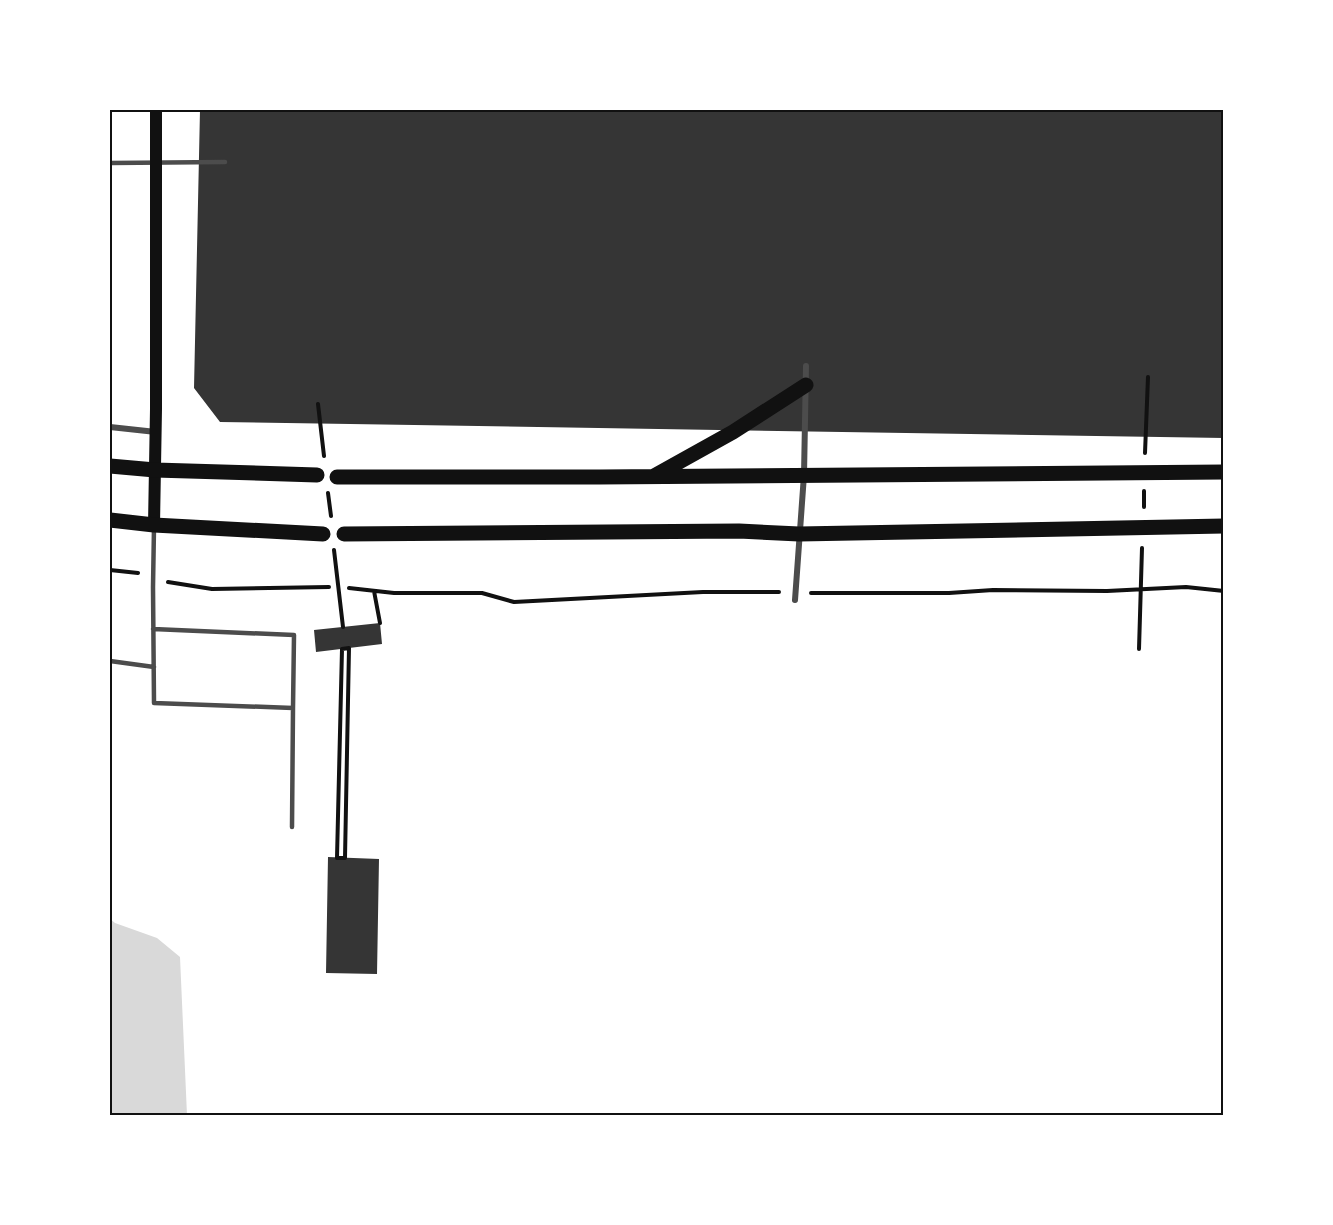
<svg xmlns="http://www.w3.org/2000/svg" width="1333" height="1225" font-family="'Work Sans',sans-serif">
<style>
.water{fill:#d9d9d9}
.building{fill:#353535}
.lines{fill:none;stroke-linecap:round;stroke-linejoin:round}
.path{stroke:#111;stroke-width:4}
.service{stroke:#4c4c4c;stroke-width:4.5}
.minor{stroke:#4c4c4c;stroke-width:6}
.secondary{stroke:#111;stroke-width:12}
.primary{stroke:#111;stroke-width:15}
.neatline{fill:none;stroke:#111;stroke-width:2}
</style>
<rect width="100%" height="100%" fill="#fff"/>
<path class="water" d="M110,919L115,923L157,938L180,957L187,1115H110Z"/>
<path class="building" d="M200,110H1224V438L220,422L194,388Z
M380,623L382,644L316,652L314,630Z
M328,857L379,859L377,974L326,973Z"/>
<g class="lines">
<path class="path" d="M318,404L324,456
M1145,453L1148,377
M328,493L331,516
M1144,507V491
M334,550L343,627
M110,570L138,573
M168,582L212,589L329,587
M349,588L394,593H482L514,602L703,592H779
M374,591L380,623
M811,593H949L993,590L1107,591L1186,587L1224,591
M349,648L345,858H337L342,649Z
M1139,649L1142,548"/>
<path class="service" d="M110,163L225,162
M153,629L294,635L293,708L154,703L153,587L154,527
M110,661L154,667
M292,827L293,708"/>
<path class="minor" d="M110,427L156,432
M795,600L804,475L806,366"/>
<path class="secondary" d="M154,525L156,409V110"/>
<path class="primary" d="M110,466L155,470L317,475
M654,476L733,432L806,385
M337,477H599L1224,472
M110,520L154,525L323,534
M344,534L739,531L799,534L1224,526"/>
</g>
<rect width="1333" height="1225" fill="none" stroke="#ffffff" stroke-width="222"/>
<rect x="111" y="111" width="1111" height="1003" class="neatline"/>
</svg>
